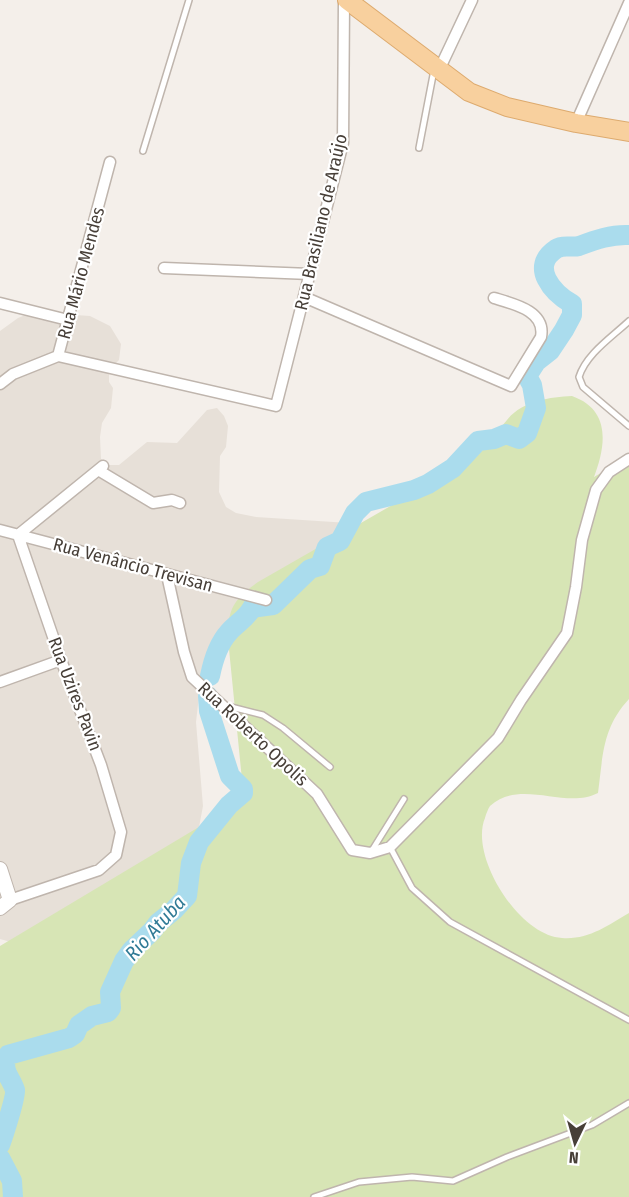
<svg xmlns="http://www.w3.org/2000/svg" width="629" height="1197" font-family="'Fira Sans Condensed',sans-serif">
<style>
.residential{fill:#e7e0d8}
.green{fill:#d7e5b5}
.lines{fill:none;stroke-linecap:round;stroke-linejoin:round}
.river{stroke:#aadced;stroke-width:20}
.service-casing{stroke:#bfb5ad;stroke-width:8}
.minor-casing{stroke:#bfb5ad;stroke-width:13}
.tertiary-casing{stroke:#bfb5ad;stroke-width:16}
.primary-casing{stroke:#ddaa6e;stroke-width:20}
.service{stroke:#fff;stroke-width:5}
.minor{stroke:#fff;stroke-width:10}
.tertiary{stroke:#fff;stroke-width:14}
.primary{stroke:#f8d09e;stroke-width:18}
.labels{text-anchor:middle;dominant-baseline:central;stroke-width:4.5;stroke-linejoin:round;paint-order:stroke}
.street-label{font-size:18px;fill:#473f38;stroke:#fff}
.water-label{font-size:20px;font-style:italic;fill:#317b96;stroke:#fff}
</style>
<rect width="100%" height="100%" fill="#f4efea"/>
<path class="residential" d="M33,312L90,316L110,326L121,344L119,360L109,370V382L113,388L111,408L102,423L100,437L101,459L108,465H119L147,442L177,443L207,410L217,408L224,416L228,426L226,447L220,456L219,492L226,507L236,513L256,517L349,523L322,564L232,632L207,656L202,670L196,722L203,806L196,843L137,977L0,939V331L18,318Z
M25,1097L0,1154V1116Z"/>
<path class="green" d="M572,396C611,410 606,445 594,477L629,456V699C602,728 603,756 598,793C565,810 521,778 490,806C488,809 486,814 485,818C469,856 519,936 562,938C588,940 607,926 629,913V1197H0V1154L24,1098L0,1116V946L244,800L229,649C227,614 228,603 258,582L476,457C488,445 496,433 507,420C522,401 550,397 572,396Z"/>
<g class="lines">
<path class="river" d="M210,676C213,661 218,644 229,632C237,623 247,618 252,608L273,605L310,569L320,566L327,547L340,541L355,513L366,502L414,490L428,484L453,468L478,441L494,439L506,434L519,439L527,433L536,408L532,385L527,376L536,362L550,351L564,330L572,315V304C553,293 529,267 556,249C563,244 571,248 579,246C595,240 612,234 629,235
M0,1145C3,1137 16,1097 15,1090C11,1077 0,1070 8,1055L69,1038L75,1034L79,1025L92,1016L108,1012L111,1008L110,992L124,961L132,950L152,931L158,923L174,910L187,896L191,863L199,842L229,805L243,793V789L230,776L209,711L208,696
M0,1158L12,1181L13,1197"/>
<g class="service-casing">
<path id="service" d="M419,148L434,70
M143,151L189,0
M629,321C612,337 586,354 579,377L583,387L629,426
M227,706L263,715L283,728L330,767
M390,847L412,888L450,922L629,1020
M371,852L404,799
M314,1197L359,1182L412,1177L453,1181L507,1157L592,1125L629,1103"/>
</g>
<g class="minor-casing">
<path id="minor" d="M439,70L472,0
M576,123L629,3
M164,268L310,274
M304,297L511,386L541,337C546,311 514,304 494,298
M0,303L68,320
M58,356L276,406L343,143L344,0
M58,356L110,162
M0,384L13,374L58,356
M98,470L153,503L172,500L180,503
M0,530L266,600
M167,575L184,652L192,677L317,794L352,850L370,853L390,847L498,738L521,700L567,633L576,587L582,540L596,490L609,472L629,459
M0,682L61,660
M10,900L99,870L116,855L121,832L101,765L61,660L18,535L103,466"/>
</g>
<g class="tertiary-casing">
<path id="tertiary" d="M0,869L10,900L0,908"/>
</g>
<g class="primary-casing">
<path id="primary" d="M347,0L469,92L507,107L576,123L629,132"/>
</g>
<use href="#service" class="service"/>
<use href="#minor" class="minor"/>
<use href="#tertiary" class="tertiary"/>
<use href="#primary" class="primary"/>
</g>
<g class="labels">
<g class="street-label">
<text transform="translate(321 222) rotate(-77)">Rua Brasiliano de Araújo</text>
<text transform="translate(81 273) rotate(-75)">Rua Mário Mendes</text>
<text transform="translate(133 565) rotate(15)">Rua Venâncio Trevisan</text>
<text transform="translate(75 694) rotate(69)">Rua Uzires Pavin</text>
<text transform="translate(253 734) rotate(43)">Rua Roberto Opolis</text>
</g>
<g class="water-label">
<text transform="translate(155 928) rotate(-48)">Rio Atuba</text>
</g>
</g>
<g transform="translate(575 1143) rotate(185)" stroke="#ffffff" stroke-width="4.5" paint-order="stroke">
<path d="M0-4.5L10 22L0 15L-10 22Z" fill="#473f38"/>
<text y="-9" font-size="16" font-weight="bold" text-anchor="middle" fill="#473f38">N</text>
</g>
</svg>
